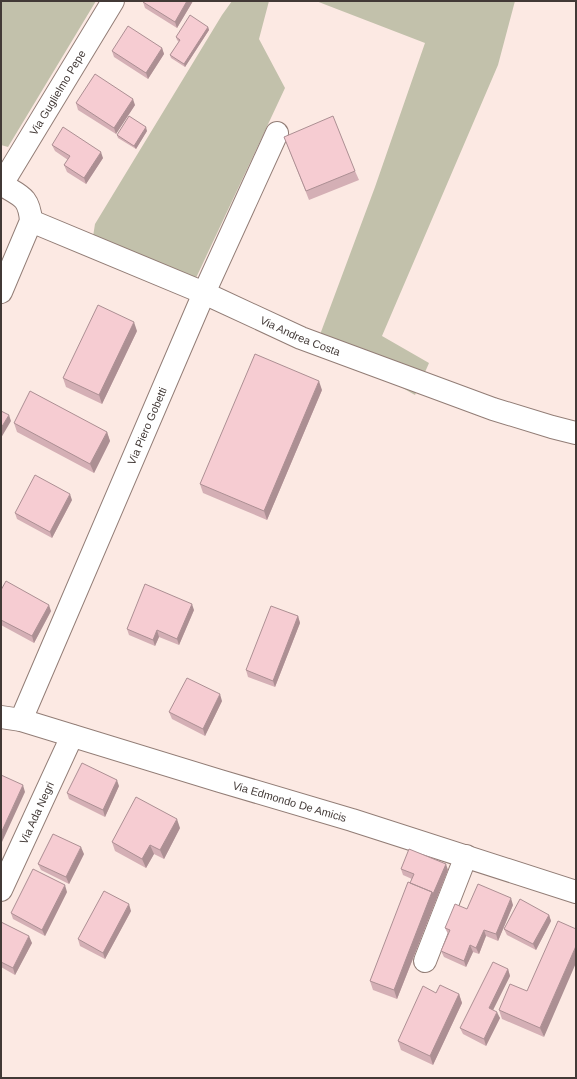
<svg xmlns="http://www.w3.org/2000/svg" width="577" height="1079" font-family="Helvetica,sans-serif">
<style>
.green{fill:#c2c1ab}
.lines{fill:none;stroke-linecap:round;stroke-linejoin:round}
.street-casing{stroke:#927d76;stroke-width:24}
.street{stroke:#fff;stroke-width:22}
.wall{fill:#d4afb5}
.shaded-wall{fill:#ac8f93}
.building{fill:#f6ccd2;stroke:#ac8f93}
.labels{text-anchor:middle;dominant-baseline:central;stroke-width:4;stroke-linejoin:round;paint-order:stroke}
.street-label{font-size:11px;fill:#423936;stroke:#fffaf8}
</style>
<rect width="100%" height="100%" fill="#fce9e3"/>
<path class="green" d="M1,1H96L8,147L1,145Z
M232,1H269L259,39L285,88L196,278L92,243L95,224L222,15Z
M316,1H515L498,65L382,336L429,363L415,395L318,340L375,187L425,43Z"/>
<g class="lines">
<g class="street-casing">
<g id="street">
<path d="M1,184C20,196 29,196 31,221L1,292"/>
<path id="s1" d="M2,184L113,1"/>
<path id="s2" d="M31,221L204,293L301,338L493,409L552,427L576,433"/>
<path id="s3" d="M1,717L21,720L220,781L352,820L576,892"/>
<path id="s4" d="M21,720L204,293L277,133"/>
<path id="s5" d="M1,890L72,736"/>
<path d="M425,961L466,856"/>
</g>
</g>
<use href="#street" class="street"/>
</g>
<path class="wall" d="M143,1H193L177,28L145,8L143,2Z
M208,27L209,30L185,67L171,58L170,55L179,42L177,40L176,37Z
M162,48L164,54L148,79L114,57L112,51Z
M76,103L135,105L116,134L78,110Z
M147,131L136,149L118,138L117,135Z
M284,137L355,171L359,180L309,200Z
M52,145L103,158L86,184L67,172L64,165L68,160L55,151Z
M137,331L102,404L66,387L63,378Z
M322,390L267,520L203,493L200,484Z
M14,423L107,432L110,441L94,473L17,432Z
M72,500L52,538L17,519L15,513Z
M1,590L51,611L34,643L1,625Z
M194,610L179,645L159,637L155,646L129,635L127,629Z
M298,616L300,623L275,687L248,677L246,670Z
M222,701L205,736L172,719L169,712Z
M119,786L105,817L69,799L67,793Z
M180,828L164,859L154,854L146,868L115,851L112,842Z
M84,854L69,884L41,870L38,864Z
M401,869L448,870L397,999L373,990L370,981L412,879L403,875Z
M67,892L45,936L13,919L11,913Z
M513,905L498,941L486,936L479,954L473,952L466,967L444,957L441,951L448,935V934L445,928L467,909Z
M131,911L105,959L80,946L78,939Z
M549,915L551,921L536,950L507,935L504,929Z
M1,922L32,943L15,975L1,967Z
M508,969L510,976L493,1010L500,1018L486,1046L463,1034L460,1028Z
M527,991L544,1037L502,1019L499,1010Z
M459,994L462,1003L433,1065L401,1050L398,1041Z"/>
<path class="shaded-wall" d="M187,1H193L177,28L175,22Z
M208,27L209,30L185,67L184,64Z
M162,48L164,54L148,79L146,73Z
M133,99L135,105L116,134L114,128Z
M146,127L147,131L136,149L134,146Z
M101,152L103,158L86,184L84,178Z
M134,322L137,331L102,404L99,395Z
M319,381L322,390L267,520L264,511Z
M9,415L11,421L1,438V428Z
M107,432L110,441L94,473L90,464Z
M70,494L72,500L52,538L50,532Z
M192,604L194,610L179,645L177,639Z
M49,605L51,611L34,643L32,636Z
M298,616L300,623L275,687L273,681Z
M157,630L159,637L155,646L153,640Z
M220,694L222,701L205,736L203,729Z
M117,780L119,786L105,817L103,810Z
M23,785L25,792L2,842L1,839V833Z
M177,819L180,828L164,859L160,850Z
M150,845L154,854L146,868L142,859Z
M81,847L84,854L69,884L66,877Z
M446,864L448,870L397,999L394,990L432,892Z
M65,885L67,892L45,936L42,930Z
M511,898L513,905L498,941L496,934Z
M129,904L131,911L105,959L103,953Z
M549,915L551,921L536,950L533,944Z
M484,930L486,936L479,954L476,948Z
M29,936L32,943L15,975L13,968Z
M470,945L473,952L466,967L464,961Z
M576,946V963L544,1037L540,1028Z
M508,969L510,976L491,1014L489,1008Z
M459,994L462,1003L433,1065L430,1056Z
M497,1012L500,1018L486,1046L484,1039Z"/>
<path class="building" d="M143,1H187L175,22L143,2Z
M190,15L208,27L184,64L170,55L180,40L176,37Z
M128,26L162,48L146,73L112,51Z
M95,74L133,99L114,128L76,103Z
M129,116L146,127L134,146L117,135Z
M333,116L355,171L306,191L284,137Z
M63,127L101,152L84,178L64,165L70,156L52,145Z
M98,305L134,322L99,395L63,378Z
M255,354L319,381L264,511L200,484Z
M30,391L107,432L90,464L14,423Z
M1,411L9,415L1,428Z
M35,475L70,494L50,532L15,513Z
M6,581L49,605L32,636L1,620V590Z
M145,584L192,604L177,639L157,630L153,640L127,629Z
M271,606L298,616L273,681L246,670Z
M187,678L220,694L203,729L169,712Z
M82,763L117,780L103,810L67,793Z
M1,775L23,785L1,833Z
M136,797L177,819L160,850L150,845L142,859L112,842Z
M53,834L81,847L66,877L38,864Z
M409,849L446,864L433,894L432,892L410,883L414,874L401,869Z
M33,869L65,885L42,930L11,913Z
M408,882L432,892L394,990L370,981Z
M478,884L511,898L496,934L484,930L476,948L470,945L464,961L441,951L450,930L445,928L455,904L467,909Z
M104,891L129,904L103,953L78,939Z
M520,899L549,915L533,944L504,929Z
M558,921L576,929V946L540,1028L499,1010L510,984L527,991Z
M1,922L29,936L13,968L1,962Z
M493,962L508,969L489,1008L497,1012L484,1039L460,1028Z
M440,985L459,994L430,1056L398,1041L423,986L436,993Z"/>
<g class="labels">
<g class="street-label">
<text stroke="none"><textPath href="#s1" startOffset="107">Via Guglielmo Pepe</textPath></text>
<text stroke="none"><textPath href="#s2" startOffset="293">Via Andrea Costa</textPath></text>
<text stroke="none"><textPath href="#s4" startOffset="320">Via Piero Gobetti</textPath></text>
<text stroke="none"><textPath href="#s3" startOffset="301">Via Edmondo De Amicis</textPath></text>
<text stroke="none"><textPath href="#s5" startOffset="85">Via Ada Negri</textPath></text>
</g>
</g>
<rect width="577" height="1079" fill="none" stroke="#423936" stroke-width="4"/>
</svg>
